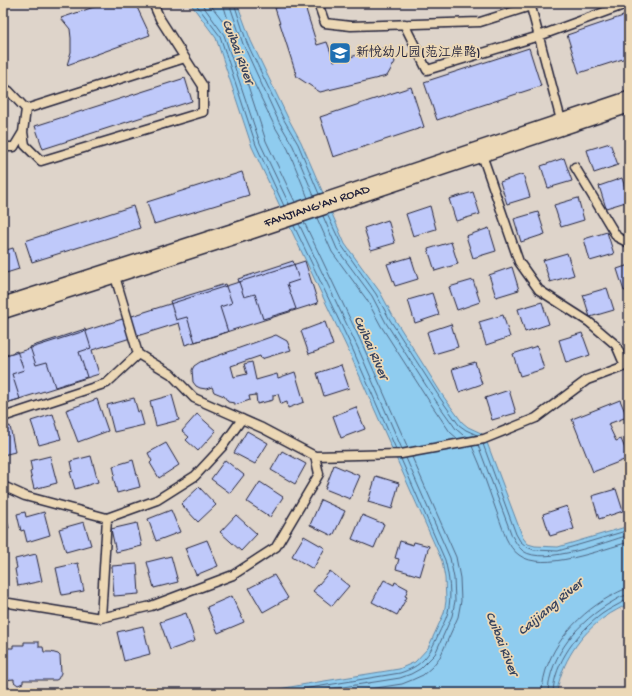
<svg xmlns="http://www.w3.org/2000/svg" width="632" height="696" font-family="'Gochi Hand','LXGW WenKai TC',sans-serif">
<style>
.water{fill:#8fccef;stroke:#6388a7}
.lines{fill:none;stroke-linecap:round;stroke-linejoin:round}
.shore{stroke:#4e6683;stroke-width:1}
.building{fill:#bfc9fa;stroke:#22223b}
.service-casing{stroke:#22223b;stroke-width:11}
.tertiary-casing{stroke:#22223b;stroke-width:23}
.service{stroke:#ecd8b6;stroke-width:8}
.tertiary{stroke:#ecd8b6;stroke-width:20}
.labels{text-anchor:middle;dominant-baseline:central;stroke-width:3.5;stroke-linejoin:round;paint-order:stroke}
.poi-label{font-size:13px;fill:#22223b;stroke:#ecd8b6;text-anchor:start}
.street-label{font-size:13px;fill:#22223b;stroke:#ecd8b6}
.water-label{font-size:14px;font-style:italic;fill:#38445f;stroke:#ecd8b6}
</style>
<rect width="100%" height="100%" fill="#ded4ca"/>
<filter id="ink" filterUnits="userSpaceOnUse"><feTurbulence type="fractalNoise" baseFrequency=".025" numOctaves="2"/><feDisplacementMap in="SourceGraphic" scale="8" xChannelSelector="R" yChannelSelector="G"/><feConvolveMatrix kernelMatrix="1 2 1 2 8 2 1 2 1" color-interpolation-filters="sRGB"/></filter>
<g filter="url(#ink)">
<path class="water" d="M190,3H237L251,41L288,118L301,142L345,244L380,292L394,318L443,396L462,422L468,427L481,433L486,440L523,538L528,544L535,546L558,547L629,526V603C621,608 612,612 605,617C581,633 560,664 557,693H258L312,683L399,669L415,662L428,648L444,613L446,601L445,578L442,561L349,352L252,147L216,38Z"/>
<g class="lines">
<path class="shore" d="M195,3L220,36L256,145L284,206
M201,3L224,35L260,143L289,204
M209,3L227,26L229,24L223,3
M229,3L243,44L279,122L293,146L314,196
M234,3L247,43L284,120L298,144L319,194
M295,202L266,141L240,61L241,59L243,60L274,125L288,149L308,198
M327,214L342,246L376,294L390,320L440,398L459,425L466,430L477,435
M323,216L337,249L372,296L386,323L436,401L456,429L463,435L469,437
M317,218L332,252L367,300L381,326L431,404L450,432L458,439
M304,222L363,346L408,448
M299,224L358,348L402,449
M294,226L353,350L396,449
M483,444L516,534L520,541L527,547L534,550L558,551L629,530
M478,445L512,536C515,541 518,547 523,551C544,566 605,542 629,535
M472,446L480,465L506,538C509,544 513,551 519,555C542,573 603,549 629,542
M279,693L400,673C422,666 429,656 438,635C441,628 446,620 448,612C452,595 449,576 445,560L401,459
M305,693L400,678L411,674L420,669L435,654L452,616L455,601L454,578L450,558L406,458
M343,693L402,684L412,680L423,675L432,667L440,657L458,617L461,601L460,578L456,557L412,457
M542,693C543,653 575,616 609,597C616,594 621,589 629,589
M548,693C549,655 580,620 612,602C617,599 623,595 629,595
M553,693C554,662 578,632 602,614C609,609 618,605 626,600H629"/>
</g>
<path class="building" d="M106,3H135L150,35L67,65L71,52V38L70,29L61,18Z
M293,3H304L317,45L327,42L334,61L389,47L395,62L387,76L320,92L297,77L275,8Z
M629,14V57L579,73L567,35Z
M529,48L541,86L437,120L424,82Z
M185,78L192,101L43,149L35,126Z
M411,87L424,127L333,157L320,117Z
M610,143L618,165L594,173L587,150Z
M564,158L572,181L548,188L541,166Z
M242,172L249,195L154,224L147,202Z
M523,174L530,197L507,204L500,182Z
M622,178L629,201L606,208L599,186Z
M473,192L480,214L456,221L449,199Z
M578,198L584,220L561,227L554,205Z
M133,206L140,228L32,262L25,241Z
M430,206L436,229L413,236L406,214Z
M538,212L545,234L521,242L514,219Z
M388,220L395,243L371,250L364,228Z
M489,228L496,251L473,258L466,236Z
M607,232L614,254L590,261L584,239Z
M451,242L458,264L435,271L428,249Z
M13,248L19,269L3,274V251Z
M567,253L574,275L550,282L543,260Z
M411,257L418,279L395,286L387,264Z
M293,261L299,280L287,284L296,309L263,319L255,294L244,297L238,279Z
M305,261L318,303L185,345L179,323L92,350L99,374L3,404V357Z
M629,265V289L624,291L617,269Z
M512,267L519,290L496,297L489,275Z
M473,280L480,302L457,310L449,287Z
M225,284L232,303L220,307L228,332L195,342L187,317L176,320L170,301Z
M607,288L614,310L590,317L583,295Z
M432,293L439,315L415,323L408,300Z
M542,302L549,324L525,332L518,309Z
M503,315L510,337L486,345L479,322Z
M325,322L333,345L309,354L301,331Z
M451,324L458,347L434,354L427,332Z
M85,329L91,348L79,352L87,377L55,387L47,362L36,365L30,347Z
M582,333L590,355L566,363L559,340Z
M276,335L287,341L291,350L261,359L260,356L231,366L234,377L247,374L244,364L252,362L256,380L277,374L278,378L295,372L304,402L288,408L287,402L281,404L278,394L273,395V400L257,404L256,395L249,396L250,400L235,405V403L228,402L224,396L214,392L212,387L206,389L200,388L196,386L193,382L192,370L194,366L200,362Z
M537,346L544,369L520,376L513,354Z
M17,351L24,370L12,374L20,399L3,404V356Z
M475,362L482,384L459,392L452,369Z
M341,365L349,388L324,396L317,373Z
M509,390L516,413L492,420L485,398Z
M172,395L179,420L156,426L150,401Z
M134,398L138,412L140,411L144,425L114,432L107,405Z
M97,399L108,431L78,442L66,410Z
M620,400L627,417L608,424L616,441L621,439L629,458L593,472L572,419Z
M356,407L365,429L341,438L333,416Z
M53,414L61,439L39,445L31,421Z
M197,414L216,431L198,451L186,440L189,437L182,431Z
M10,426L15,452L3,455V428Z
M247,431L268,443L255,464L234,453Z
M166,443L179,465L159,478L150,463L152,461L148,453Z
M282,451L306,464L295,484L271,470Z
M50,456L57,483L34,489L30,472L32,471L30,461Z
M91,456L98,482L75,489L70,472L73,471L71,461Z
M133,460L140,487L117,493L113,476L115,475L113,466Z
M225,460L244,475L230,493L211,479Z
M334,465L360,476L350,499L325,489Z
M376,476L399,483L392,509L368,502Z
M260,482L283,497L270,517L247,502Z
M199,487L216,505L198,522L181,504Z
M616,489L623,511L599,519L592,496Z
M321,500L345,511L333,536L310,525Z
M3,506L9,528L3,530Z
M567,506L574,529L550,536L543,514Z
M171,510L180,532L156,541L148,519Z
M25,512L26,517L44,512L50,535L27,542L24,530L21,531L17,514Z
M236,515L257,534L241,551L220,532Z
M362,515L384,524L374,548L352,539Z
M84,522L91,545L66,552L59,529Z
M137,523L142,546L116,552L111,529Z
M304,536L325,548L313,569L292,556Z
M207,540L218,566L196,575L185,548Z
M400,541L413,545L414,542L429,546L420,576L396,569L399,559L395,558Z
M36,554L42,581L18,586L15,569L17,568L15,559Z
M171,556L178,582L154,588L147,562Z
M78,563L84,591L62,595L56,568Z
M137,564L139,594L114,596L112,566Z
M330,571L349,586L332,606L313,591Z
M274,575L288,598L263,612L249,588Z
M384,580L394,585L395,582L408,589L405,596L407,597L397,615L372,602Z
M232,596L244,622L218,633L207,607Z
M186,613L195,641L170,650L160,622Z
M143,626L150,654L124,661L117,632Z
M24,642H39V647H43L44,652H51L58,654L60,656L61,673L58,679L56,680H23V683L18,685L14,682V679L4,680L3,686V648H13V645H24Z"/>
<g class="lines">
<g class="service-casing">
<path id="service" d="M318,3L325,23L351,26L480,22L531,6
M530,3L562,124
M404,24L427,70L539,36L629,3
M3,88L9,91L26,109L23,132L25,145L41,161L203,112V86L160,19L153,3
M26,109L185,58
M3,147H14L23,132
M481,152L519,262L539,290L589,322L616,345L625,366
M575,167L617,237L629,243
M114,273L138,354L171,374L194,398L262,428L315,456L401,454L484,439L536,418L587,380L625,366L629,367
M3,417L107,383L138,354
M3,486L25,496L107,518L157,500L195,476L222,447L242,419
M3,602L101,618L151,606L233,575L276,547L319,474L315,456
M101,618L107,518"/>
</g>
<g class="tertiary-casing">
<g id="tertiary">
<path id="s1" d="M3,308L249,229L629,102"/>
</g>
</g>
<use href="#service" class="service"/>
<use href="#tertiary" class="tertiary"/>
</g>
</g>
<defs>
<g id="school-square" transform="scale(1.15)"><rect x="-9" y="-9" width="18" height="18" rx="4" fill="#1f6fb2" stroke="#ecd8b6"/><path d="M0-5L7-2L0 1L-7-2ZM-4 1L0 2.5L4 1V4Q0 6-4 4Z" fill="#fff"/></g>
</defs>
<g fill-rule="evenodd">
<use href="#school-square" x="340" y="53"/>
</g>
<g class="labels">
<g class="poi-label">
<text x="356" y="53">新悦幼儿园(范江岸路)</text>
</g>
<g class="street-label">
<text stroke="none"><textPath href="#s1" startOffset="330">FANJIANG'AN ROAD</textPath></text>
</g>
<g class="water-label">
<text transform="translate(237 52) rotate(69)">Cuibai River</text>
<text transform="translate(370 348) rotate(66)">Cuibai River</text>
<text transform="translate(551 608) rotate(-40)">Caijiang River</text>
<text transform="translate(501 644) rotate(68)">Cuibai River</text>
</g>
</g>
<rect width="632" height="696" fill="none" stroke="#ecd8b6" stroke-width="16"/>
<rect x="8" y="8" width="616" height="680" fill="none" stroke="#22223b" stroke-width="1.5" filter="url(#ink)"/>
</svg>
